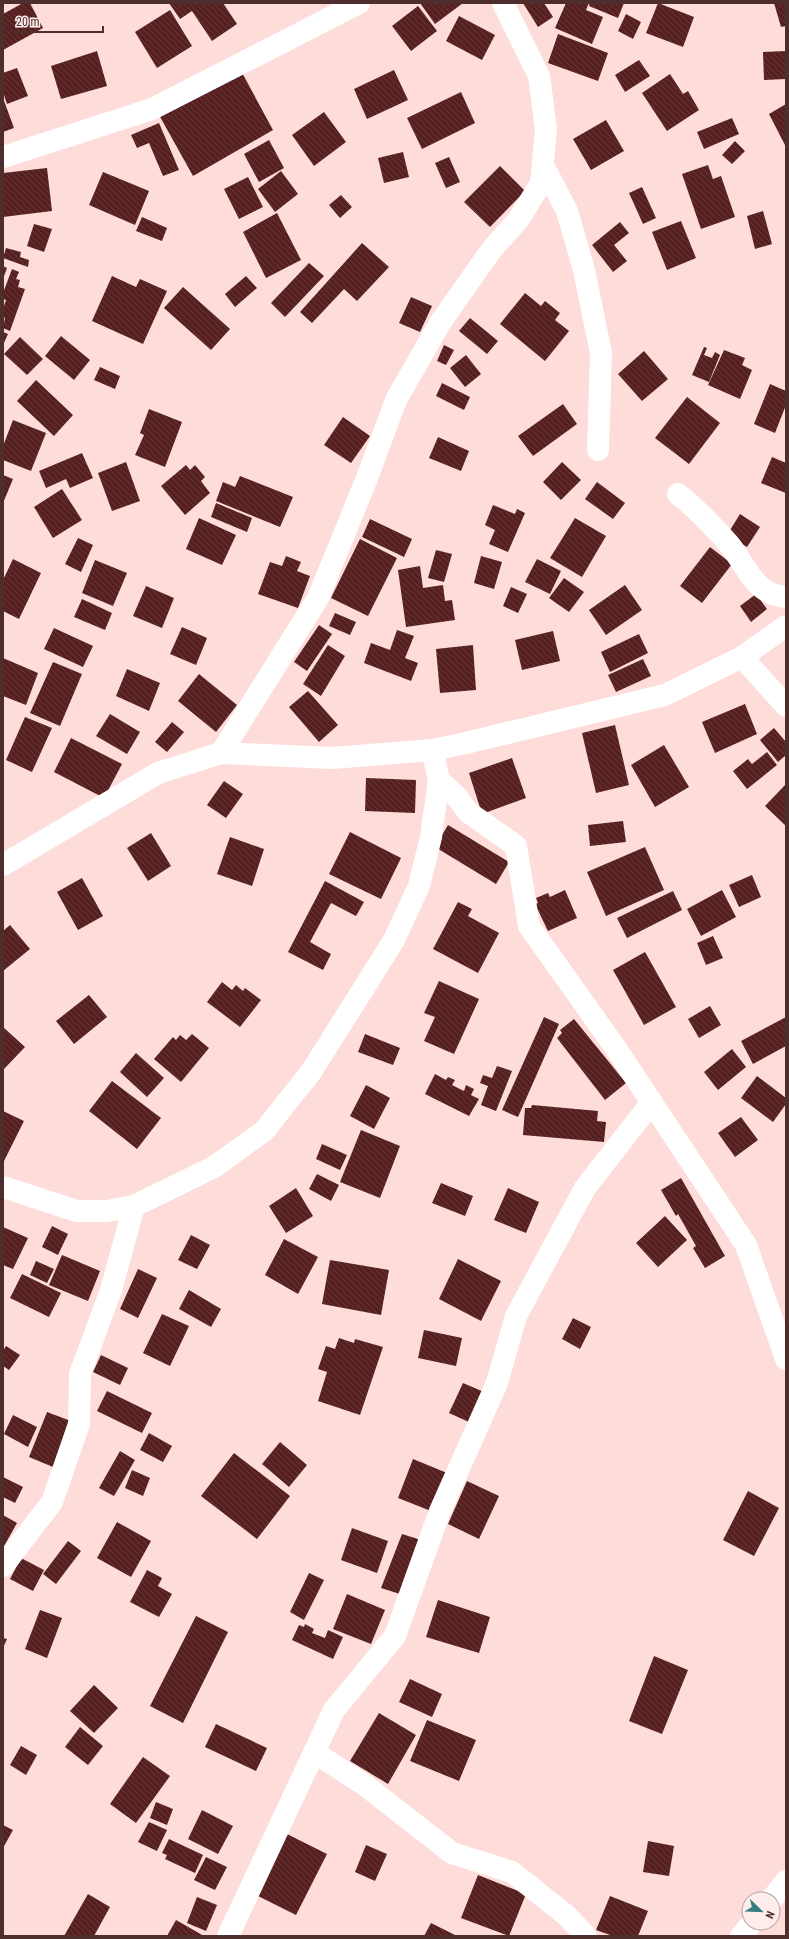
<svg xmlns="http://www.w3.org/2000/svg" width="789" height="1939" font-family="'Roboto Condensed',sans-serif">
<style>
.building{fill:url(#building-back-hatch)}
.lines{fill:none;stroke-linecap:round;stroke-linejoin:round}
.minor{stroke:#fff;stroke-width:22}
</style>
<defs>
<pattern id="building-back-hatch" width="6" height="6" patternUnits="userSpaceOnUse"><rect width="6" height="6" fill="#562020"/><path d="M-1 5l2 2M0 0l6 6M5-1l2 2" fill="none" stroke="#673838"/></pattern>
</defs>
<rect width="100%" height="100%" fill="#fddcda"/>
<path class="building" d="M23,3H30L43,28L3,50V14Z
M169,3H223L237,24L212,41L192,11L180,19Z
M420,3H463L435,24Z
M523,3H544L553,17L538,27Z
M566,3H589L586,10L603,17L592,44L555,28Z
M590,3H624L618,18L589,6Z
M658,3L694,17L683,47L646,33Z
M774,3H786V26L781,27Z
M418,6L437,31L411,51L392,26Z
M170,10L192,46L157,68L135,32Z
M626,14L641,22L633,39L618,31Z
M459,16L495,35L482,60L446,41Z
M558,34L608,53L598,81L548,63Z
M97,51L107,86L61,99L51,66Z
M786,51V79L764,80L763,52Z
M639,60L650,76L625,92L615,75Z
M17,68L28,96L7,104L3,92V73Z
M240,69L273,130L193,176L159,115Z
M394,70L408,100L367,119L354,89Z
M670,74L683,94L688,91L699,110L667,131L642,93Z
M461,92L475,123L422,149L407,118Z
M3,98L14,128L3,132Z
M786,104V147L769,114Z
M324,112L346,142L314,166L292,135Z
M732,118L739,134L704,149L697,132Z
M606,120L624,151L591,170L573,139Z
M159,123L179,170L163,176L149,143L137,148L131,135Z
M269,140L284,168L259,182L244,154Z
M735,141L745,151L732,164L722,155Z
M403,152L409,177L384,183L378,158Z
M449,157L460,182L446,188L435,163Z
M708,165L713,179L721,176L735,217L701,229L682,174Z
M500,166L525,191L490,227L464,202Z
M47,168L52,211L3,217V173Z
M281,171L298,194L275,212L258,189Z
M103,172L149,191L135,225L89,205Z
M248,177L263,207L239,219L224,189Z
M642,187L656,218L643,224L629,193Z
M341,195L352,207L340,218L329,205Z
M763,211L772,244L755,249L747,216Z
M277,213L301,260L266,278L243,232Z
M142,217L167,228L162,241L136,231Z
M681,221L696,258L667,270L652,232Z
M620,222L629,233L614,245L627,261L613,272L592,245Z
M34,224L52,229L44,252L27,246Z
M362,243L389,267L357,301L344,289L312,323L300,312Z
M6,248L21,252L20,257L29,260L28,267L3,258Z
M309,263L324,276L285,317L271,303Z
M3,266L7,268L3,279Z
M12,269L19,272L16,279L20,280L18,287L25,289L10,331L3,328L5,318L3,317V309L6,300L3,299V293Z
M112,276L136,287L140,279L167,291L143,344L92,321Z
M246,276L257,288L235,307L225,294Z
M183,287L230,329L211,350L164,308Z
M525,293L541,306L545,301L560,313L555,320L569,331L545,361L500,324Z
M411,297L432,306L420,332L399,323Z
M470,318L498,341L487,354L459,331Z
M3,332L8,334L3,345Z
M61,336L90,360L74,380L45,356Z
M20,337L43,359L27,375L4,354Z
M444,345L454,350L446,365L437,361Z
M704,347L707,348L704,355L712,358L715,352L720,355L709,382L692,375Z
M724,350L745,358L742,365L752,370L740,399L708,385Z
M644,351L668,379L642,401L618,374Z
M466,355L481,374L465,387L450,368Z
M100,367L120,376L115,389L94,380Z
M36,380L73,415L54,436L17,401Z
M442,383L470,397L464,410L436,396Z
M770,384L786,391V405L775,433L754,424Z
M687,397L720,423L689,464L655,438Z
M563,404L577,424L533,456L518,436Z
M149,409L182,422L165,467L135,455L144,435L140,433Z
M343,417L370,436L351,463L324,445Z
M13,420L46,433L31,471L3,460V446Z
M438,437L469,451L461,471L429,458Z
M82,453L93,478L70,488L66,479L46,488L39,471Z
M772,457L786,463V493L761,483Z
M126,462L140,501L112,511L98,473Z
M562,462L581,480L561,500L543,482Z
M186,465L190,470L195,465L205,477L201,481L210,493L185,515L161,486Z
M3,475L13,479L3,503Z
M240,476L293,497L280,527L216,501L223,482L235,487Z
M597,482L625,503L613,519L585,499Z
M62,489L82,520L53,538L34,507Z
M216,503L252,518L247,532L211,517Z
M493,505L515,514L517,509L525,513L508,552L489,544L495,530L485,525Z
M740,514L760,527L747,547L727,535Z
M199,518L236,535L222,565L186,549Z
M575,518L606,536L582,577L550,558Z
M370,519L412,539L404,557L362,537Z
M78,538L93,545L81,572L65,564Z
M360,539L397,558L368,616L331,598Z
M710,547L732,564L702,603L680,586Z
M436,550L452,554L444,582L428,578Z
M286,556L301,562L297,571L310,576L298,608L258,594L270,562L282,566Z
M481,556L502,562L494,589L474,583Z
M13,559L41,573L19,619L3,611V580Z
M537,559L561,571L550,594L525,582Z
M95,560L127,573L113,606L82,593Z
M420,566L423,588L443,585L445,601L452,600L455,620L406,627L398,570Z
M564,578L584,592L569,612L549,598Z
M625,585L642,610L606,635L589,610Z
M146,586L174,598L162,628L133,616Z
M511,587L527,594L518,613L503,606Z
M756,594L767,609L751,622L740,606Z
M82,599L112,613L105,630L74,617Z
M335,613L356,622L350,635L329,626Z
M319,625L332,634L307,671L294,662Z
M182,627L207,638L196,665L170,654Z
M54,628L93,646L83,667L44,649Z
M397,630L414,636L405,658L418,663L411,681L364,663L371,643L390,650Z
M553,631L560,661L522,670L515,640Z
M639,634L648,653L610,672L601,652Z
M328,645L345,656L321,696L303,684Z
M473,645L476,690L440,693L436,649Z
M3,658L38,673L26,705L3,696Z
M643,659L651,676L616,692L608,675Z
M53,662L82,674L60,726L30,713Z
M127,669L160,683L149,711L116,696Z
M199,674L237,705L216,732L178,701Z
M308,691L338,725L319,742L289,707Z
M745,704L757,734L715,753L702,722Z
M110,714L140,732L127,754L96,736Z
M25,717L52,728L32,772L6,760Z
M172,722L184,732L167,752L155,742Z
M615,725L629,785L596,793L582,733Z
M774,728L786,742V755L778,762L760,740Z
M71,738L122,764L104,798L54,772Z
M664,745L689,787L655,807L631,765Z
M767,752L777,765L747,789L733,771L748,759L752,764Z
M512,758L526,798L482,814L469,773Z
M366,778L416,780L415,813L365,811Z
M224,781L243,794L226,818L207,805Z
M786,784V826L765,806Z
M623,821L626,842L590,846L588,825Z
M448,825L509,862L496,884L435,847Z
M350,832L401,858L381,899L329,874Z
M151,833L171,866L148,881L127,848Z
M230,837L264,849L252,886L217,874Z
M645,847L664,890L606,916L587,872Z
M752,875L761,897L739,907L729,885Z
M82,878L103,916L78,930L57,892Z
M325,881L364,902L356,916L331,903L310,942L331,954L323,970L288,952Z
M565,890L577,918L548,931L535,904L538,903L536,898L548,893L550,897Z
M722,890L736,917L701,936L687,909Z
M673,891L682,910L627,938L617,918Z
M458,902L472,909L468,916L499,933L478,973L433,949Z
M10,925L30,949L3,971V931Z
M713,936L723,958L706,965L697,943Z
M645,952L676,1007L644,1025L613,970Z
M439,981L479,999L454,1054L424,1041L435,1017L424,1013Z
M222,982L232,990L236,985L243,991L245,988L261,1000L240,1027L207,1002Z
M89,995L107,1017L74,1044L56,1021Z
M710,1006L721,1025L699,1038L688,1019Z
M544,1017L559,1024L518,1117L502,1110Z
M786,1017V1046L753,1064L741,1041Z
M574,1019L626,1083L605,1100L557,1038L562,1033L560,1030Z
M3,1027L25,1047L4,1069L3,1068Z
M192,1034L209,1048L181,1082L154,1059L173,1037L176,1040L180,1035L186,1040Z
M365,1034L400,1048L393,1065L358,1052Z
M732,1049L746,1067L718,1090L704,1072Z
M136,1053L164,1078L147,1097L120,1072Z
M497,1066L512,1071L496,1111L481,1105L488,1086L480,1083L483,1075L492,1078Z
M435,1074L446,1080L448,1077L455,1080L452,1085L464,1091L466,1085L474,1089L471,1095L479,1099L469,1116L425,1094Z
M757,1076L786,1098V1104L773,1122L741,1098Z
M112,1081L161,1118L137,1149L89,1111Z
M366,1085L390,1098L374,1129L350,1116Z
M532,1105L598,1111L597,1121L606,1122L604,1142L523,1135L525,1108H531Z
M3,1111L24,1121L3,1163Z
M741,1117L758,1140L735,1157L718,1133Z
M361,1130L400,1146L380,1198L340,1182Z
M322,1144L347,1155L340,1170L316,1159Z
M317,1174L339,1185L331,1201L309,1189Z
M681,1178L725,1256L705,1268L693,1248L696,1246L678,1214L676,1216L661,1190Z
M441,1183L473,1196L465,1216L432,1203Z
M296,1188L313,1216L286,1233L269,1206Z
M508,1188L539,1202L526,1233L494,1220Z
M665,1216L687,1240L658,1267L636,1243Z
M52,1226L68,1234L58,1255L42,1247Z
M3,1227L28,1238L13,1269L3,1265Z
M191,1235L210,1245L197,1269L178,1260Z
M284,1239L318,1257L298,1294L265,1275Z
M62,1255L100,1271L88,1301L49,1285Z
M458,1259L501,1281L481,1321L439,1299Z
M330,1260L389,1270L381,1315L322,1304Z
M36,1261L54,1269L47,1283L30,1275Z
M138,1269L157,1278L138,1318L120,1309Z
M22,1274L61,1293L49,1317L10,1298Z
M189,1290L221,1309L211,1327L179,1309Z
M162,1314L189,1326L170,1366L143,1353Z
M573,1318L591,1327L580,1349L562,1339Z
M424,1330L462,1338L456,1366L418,1358Z
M339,1338L354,1343L355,1339L383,1347L360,1415L318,1401L327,1372L318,1369L326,1346L335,1349Z
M6,1346L20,1355L9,1370L3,1366V1351Z
M101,1355L128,1368L120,1385L93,1372Z
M463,1383L484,1392L471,1423L449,1413Z
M107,1391L152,1413L142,1433L97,1411Z
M47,1412L71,1421L53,1467L29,1457Z
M13,1415L37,1427L28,1447L4,1434Z
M149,1433L172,1446L163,1462L140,1450Z
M280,1442L307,1465L289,1487L262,1464Z
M120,1451L135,1460L114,1496L99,1488Z
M234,1453L290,1496L257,1539L201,1496Z
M413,1459L447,1473L431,1511L398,1498Z
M132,1470L150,1478L143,1496L125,1488Z
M3,1477L23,1487L15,1503L3,1497Z
M467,1481L499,1496L479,1539L448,1524Z
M748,1491L779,1508L754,1556L723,1540Z
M3,1515L17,1523L3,1548Z
M117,1522L151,1541L131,1577L97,1558Z
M352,1528L388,1541L377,1573L341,1560Z
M402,1534L421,1540L400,1594L381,1588Z
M68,1541L81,1551L56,1584L43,1574Z
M21,1558L44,1570L33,1591L10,1579Z
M147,1570L162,1578L158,1586L172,1594L159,1617L130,1602Z
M309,1573L324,1580L304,1620L290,1612Z
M347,1594L385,1610L371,1644L333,1629Z
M438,1600L490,1617L479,1653L426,1637Z
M40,1610L62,1618L47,1658L25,1649Z
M196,1616L228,1632L183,1723L150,1706Z
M305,1624L314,1629L312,1633L325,1638L328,1630L343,1637L333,1659L292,1640L299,1625L304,1627Z
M3,1638L7,1639L3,1648Z
M654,1656L688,1670L662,1734L629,1721Z
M410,1679L442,1694L432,1717L399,1702Z
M94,1685L118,1708L94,1733L70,1711Z
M379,1713L416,1735L388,1784L350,1761Z
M427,1720L476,1740L459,1781L410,1761Z
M216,1724L267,1748L256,1771L205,1747Z
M80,1727L103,1746L88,1765L65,1747Z
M21,1746L37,1755L26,1775L10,1765Z
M143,1757L170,1776L136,1823L110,1804Z
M156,1802L173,1809L167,1825L150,1818Z
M202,1810L233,1826L218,1854L188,1839Z
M149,1822L167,1830L157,1851L138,1842Z
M3,1825L13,1830L3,1848Z
M283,1832L327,1854L296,1915L252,1893Z
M169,1839L203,1855L195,1873L165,1859L167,1855L162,1853Z
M648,1841L674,1846L669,1876L643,1872Z
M366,1845L387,1854L375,1881L355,1872Z
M206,1857L227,1867L215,1890L194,1880Z
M478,1875L526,1894L509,1936L461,1918Z
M88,1894L110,1907L94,1936H64Z
M610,1896L648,1911L638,1936H613L596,1930Z
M197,1897L217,1905L206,1931L187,1923Z
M176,1920L204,1936H167Z
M431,1923L457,1936H424Z"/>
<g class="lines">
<path class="minor" d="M3,157L152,109L359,3
M543,165L567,211L584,270L601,353L598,450
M678,494C697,509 713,526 729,544C747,566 753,594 786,597
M742,657L786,706
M432,750L439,780L457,797L468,812L516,846L529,926L615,1047L746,1245L786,1359
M221,753L332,758L432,750L466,743L665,695L742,657L786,626
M3,865L158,773L221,753L318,598L367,478L396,400L440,323L492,249L519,219L541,183L546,129L539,76L503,3
M3,1187L77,1211H107L134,1206L214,1167L264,1131L311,1072L394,940L419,886L431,837L439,780
M3,1566L52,1502L79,1424L80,1374L111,1290L134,1206
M314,1752L366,1786L452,1853L512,1872L566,1915L586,1936
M772,1899L786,1881
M228,1936L334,1710L395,1636L440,1511L497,1383L516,1316L585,1188L652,1102
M741,1936L752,1923"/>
</g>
<rect width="789" height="1939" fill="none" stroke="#4e2e2d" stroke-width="8"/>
<g transform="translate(761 1911) rotate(113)"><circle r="19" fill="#ffedec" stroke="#b8a1a0"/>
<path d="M0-3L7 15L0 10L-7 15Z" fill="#347d82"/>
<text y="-6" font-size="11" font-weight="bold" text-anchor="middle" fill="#4e2e2d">N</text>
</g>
<path d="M10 26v6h93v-6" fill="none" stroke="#4e2e2d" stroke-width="2"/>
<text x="16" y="26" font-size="12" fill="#4e2e2d" stroke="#ffedec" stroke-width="3" paint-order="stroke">20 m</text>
</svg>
